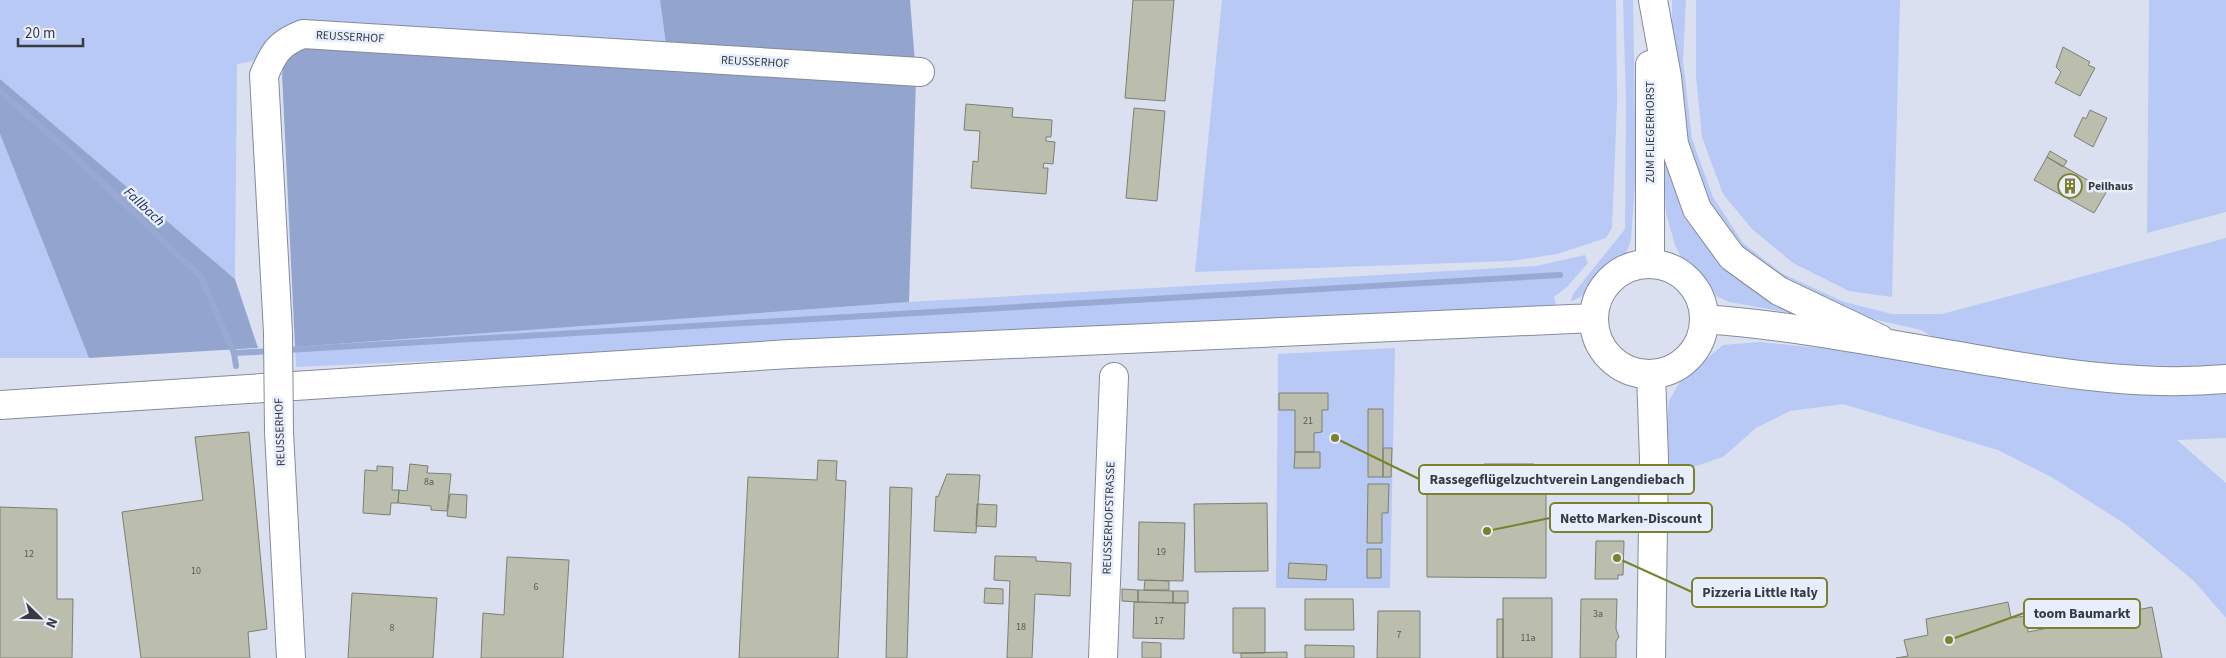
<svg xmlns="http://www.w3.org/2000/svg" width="2226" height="658" font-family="'Source Sans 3',sans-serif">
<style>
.green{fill:#b7c9f4}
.forest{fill:#93a4ce}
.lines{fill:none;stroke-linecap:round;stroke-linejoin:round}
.stream{stroke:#98aad3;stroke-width:6}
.building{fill:#bbbdad;stroke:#7d7f70}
.minor-casing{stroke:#848b99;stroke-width:30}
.major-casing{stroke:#848b99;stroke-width:30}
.minor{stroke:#fff;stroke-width:28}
.major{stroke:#fff;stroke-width:28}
.minor-bridge-casing{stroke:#848b99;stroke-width:30;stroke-linecap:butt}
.minor-bridge{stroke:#fff;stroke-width:28}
.labels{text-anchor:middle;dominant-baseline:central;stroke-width:5;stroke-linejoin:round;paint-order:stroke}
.number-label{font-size:10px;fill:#585b5b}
.street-label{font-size:12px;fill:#373a40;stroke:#e7eefd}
.poi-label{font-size:12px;font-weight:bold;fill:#373a40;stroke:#e7eefd;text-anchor:start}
.water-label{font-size:14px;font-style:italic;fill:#1a2a5d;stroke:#e7eefd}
.leader{fill:none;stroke:#7c812c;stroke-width:2}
.callout-dot{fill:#7c812c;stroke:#e7eefd;stroke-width:2}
.callout{fill:#e7eefd;stroke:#7c812c;stroke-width:2}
.callout-label{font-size:14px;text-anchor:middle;font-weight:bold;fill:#373a40}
</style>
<rect width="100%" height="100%" fill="#dae0f0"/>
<path class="green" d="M0,0H660L667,52L295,28L274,34L259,60L237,64L235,279L0,79Z
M1222,0H1616L1617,104L1612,228L1606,238L1557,254L1511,261L1195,272Z
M1623,0H1633L1636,169L1631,239C1626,264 1593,290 1571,302L1573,294L1625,229L1626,101Z
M1672,0H1686L1683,61L1692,139L1713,197L1743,243L1783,274L1844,302L1892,314H1942L2226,238V369L2069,365L1943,343L1921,330L1843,312L1736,252L1701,207L1678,144L1672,63Z
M1696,0H1900L1892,297L1849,291L1793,263L1752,229L1723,194L1702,137L1696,76Z
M2149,0H2226V212L2147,233Z
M0,134L89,358H0Z
M1662,142L1690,210L1797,314L1729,302L1716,296L1707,282L1682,259L1675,245L1666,213Z
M1585,255L1588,263L1567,287L1554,297L1556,306L1289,323L296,367L295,347L909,302L1536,266Z
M1760,342L1849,351L2056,388L2180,396L2226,393V438L2177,440L2226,483V618L2194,581L2125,524L2053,478L1998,450L1843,404L1790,411L1756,428L1723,457L1690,468H1670L1664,453L1669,401L1681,380L1723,345Z
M1395,348L1390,588H1276L1278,354Z"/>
<path class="forest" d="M660,0H910L915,63L667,52Z
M304,38L916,79L909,302L295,347L282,74L287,52Z
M0,79L235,279L258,348L89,358L0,134Z"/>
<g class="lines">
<path class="stream" d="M0,91L71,153L201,277L234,353L236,366
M286,350L1560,275
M234,353L273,351"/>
</g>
<path class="building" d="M1133,0H1174L1165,101L1125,98Z
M2063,47L2090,62L2088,65L2095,68L2080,96L2055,83L2061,72L2056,67Z
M966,104L1013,108L1012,117L1052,120L1051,137H1046V141L1055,142L1053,164L1044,163L1043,168H1048L1046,194L971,188L973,161L978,162L980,131L964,130Z
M1134,108L1165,111L1157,201L1126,198Z
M2090,110L2107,118L2093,147L2074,136L2083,117L2086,119Z
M2050,151L2067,161L2063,167L2047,157Z
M2047,157L2107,191L2094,213L2034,180Z
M1279,393H1328V410H1322V432L1314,433V452H1295V410H1279Z
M1368,409H1383V477H1368Z
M249,432L267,629L248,632L250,658H141L122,512L203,500L195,437Z
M1383,448H1392L1391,477H1383Z
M1295,452H1320V468H1294Z
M818,460L837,461L836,480L846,481L838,658H739L748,477L817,480Z
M410,464L428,466L427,473L451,474L447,511L431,510V506L398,503L399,490L407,491Z
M1484,464H1534L1533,469H1546V578L1427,577V484L1484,485Z
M377,466L393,467L392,490H399L398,503H391L390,515L363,513L365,470L377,471Z
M947,474L980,475L976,533L934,531L936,496L938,497Z
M1368,484H1389L1388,513H1382V543H1367Z
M890,487L912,488L907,658H886Z
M450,494L467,495L466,518L447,516Z
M1267,503L1268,571L1195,572L1194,504Z
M977,504L997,505L996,527L976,526Z
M0,507L57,509V599H73L72,658H0Z
M1139,522L1185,523L1183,581L1138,580Z
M1596,541H1624L1623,575H1618V579H1595Z
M1367,549H1381V578H1367Z
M995,556L1036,557V561L1071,563L1070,596L1035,594L1032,658H1007L1010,581L994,580Z
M507,557L569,560L563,658H481L483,613L504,615Z
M1289,563L1327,565L1326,580L1288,578Z
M1145,580L1169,581V590H1144Z
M985,588L1003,589V604L984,603Z
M1122,589L1138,590V602L1122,601Z
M1138,590L1173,591V603L1138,602Z
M1173,591H1188V603H1173Z
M352,593L437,598L433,658H348Z
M1503,598H1552V658H1503Z
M1305,599H1353L1354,630H1305Z
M1581,599H1617L1616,629L1619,637L1616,641V658H1580Z
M1134,602L1185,603L1184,639L1133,638Z
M2008,602L2011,618L2026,616L2028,632L2152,607L2162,658H1896L1908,656L1904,640L1928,635L1926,619Z
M1233,608H1265V653H1233Z
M1378,611H1420V658H1377Z
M1497,619H1503V658H1497Z
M1142,642L1161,643V658H1142Z
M1305,645L1354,646V658H1305Z
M1287,652V658H1241V653Z"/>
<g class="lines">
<g class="minor-casing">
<path id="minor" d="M1653,0L1667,77L1674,144L1697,209L1732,257L1779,291L1880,339
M1650,65V264
M278,333L264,75C274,52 279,43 303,34L920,72
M1651,374L1654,459L1651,658
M279,432L291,658
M1103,658L1114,377"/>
</g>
<g class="major-casing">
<path id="major" d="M1594 319a55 55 0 1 1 110 0a55 55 0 1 1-110 0Z
M1704,319C1801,326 1897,346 1993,362C2069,375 2148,386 2226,379
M0,405L790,354L1594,318"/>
</g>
<use href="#minor" class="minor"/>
<use href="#major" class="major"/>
<g class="minor-bridge-casing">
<path id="minor-bridge" d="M278,333L279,432"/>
</g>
<use href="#minor-bridge" class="minor-bridge"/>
</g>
<defs>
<g id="building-ring" transform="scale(1.25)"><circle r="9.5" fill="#e7eefd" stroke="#7c812c" stroke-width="1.5"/><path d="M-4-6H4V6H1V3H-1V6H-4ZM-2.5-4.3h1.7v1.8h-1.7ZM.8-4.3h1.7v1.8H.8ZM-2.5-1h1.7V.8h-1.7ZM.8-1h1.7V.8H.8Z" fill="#7c812c"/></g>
</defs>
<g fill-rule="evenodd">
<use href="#building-ring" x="2070" y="186"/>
</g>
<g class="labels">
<g class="number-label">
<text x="1308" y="421">21</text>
<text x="429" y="482">8a</text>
<text x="1161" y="552">19</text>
<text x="29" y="554">12</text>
<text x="196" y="571">10</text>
<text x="536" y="587">6</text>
<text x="1598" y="614">3a</text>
<text x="1159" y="621">17</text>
<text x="1021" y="627">18</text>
<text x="392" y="628">8</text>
<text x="1399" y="635">7</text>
<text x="1528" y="638">11a</text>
</g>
<g class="street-label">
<text transform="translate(350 37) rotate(3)">REUSSERHOF</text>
<text transform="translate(755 62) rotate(3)">REUSSERHOF</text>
<text transform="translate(1650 132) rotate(-90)">ZUM FLIEGERHORST</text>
<text transform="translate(280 432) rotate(-92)">REUSSERHOF</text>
<text transform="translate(1109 518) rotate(-88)">REUSSERHOFSTRASSE</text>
</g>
<g class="poi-label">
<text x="2088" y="186">Peilhaus</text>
</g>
<g class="water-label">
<text transform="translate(144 207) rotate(43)">Fallbach</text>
</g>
</g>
<path class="leader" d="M1335 438L1419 479M1487 531L1550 518M1617 558L1692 592M1949 640L2024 613"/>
<g class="callout-dot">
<circle cx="1335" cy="438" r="5"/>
<circle cx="1487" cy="531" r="5"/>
<circle cx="1617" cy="558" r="5"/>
<circle cx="1949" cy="640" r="5"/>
</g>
<g class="callout">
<rect x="1419" y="465" width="275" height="29" rx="5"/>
<rect x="1550" y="503" width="162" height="29" rx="5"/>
<rect x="1692" y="578" width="135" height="29" rx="5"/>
<rect x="2024" y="599" width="116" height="29" rx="5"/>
</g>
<g class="callout-label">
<text x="1557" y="484">Rassegeflügelzuchtverein Langendiebach</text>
<text x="1631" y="523">Netto Marken-Discount</text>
<text x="1760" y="597">Pizzeria Little Italy</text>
<text x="2082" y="618">toom Baumarkt</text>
</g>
<g transform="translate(40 618) rotate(113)" stroke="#e7eefd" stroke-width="4" paint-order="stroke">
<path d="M0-4L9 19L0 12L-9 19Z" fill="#373a40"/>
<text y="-8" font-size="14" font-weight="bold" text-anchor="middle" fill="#373a40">N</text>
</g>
<path d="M18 38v8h65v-8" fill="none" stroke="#373a40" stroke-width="2.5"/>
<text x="25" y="38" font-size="15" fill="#373a40" stroke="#e7eefd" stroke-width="4" paint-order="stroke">20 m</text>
</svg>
